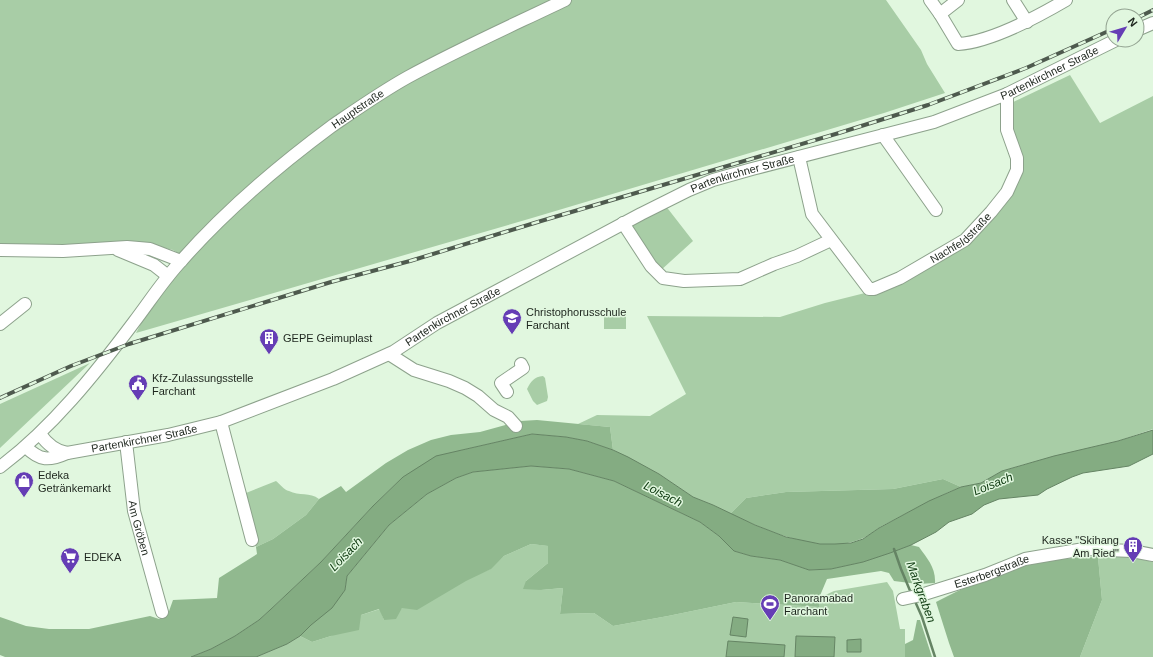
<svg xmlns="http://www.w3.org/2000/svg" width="1153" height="657" font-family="Helvetica,sans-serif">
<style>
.green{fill:#a8cda6}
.forest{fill:#91b98f}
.water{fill:#84ac82;stroke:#658464}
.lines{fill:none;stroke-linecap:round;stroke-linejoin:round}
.stream{stroke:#658464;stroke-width:2.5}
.minor-casing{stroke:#8da28c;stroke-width:14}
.minor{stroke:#fff;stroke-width:12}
.rail-casing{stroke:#4e5a4e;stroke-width:4}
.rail{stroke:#e1f7df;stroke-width:2.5;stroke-dasharray:8;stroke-linecap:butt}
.labels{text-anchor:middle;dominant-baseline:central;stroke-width:3;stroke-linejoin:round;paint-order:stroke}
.street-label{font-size:11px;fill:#1d251d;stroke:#e1f7df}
.poi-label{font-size:11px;fill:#1d251d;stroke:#e1f7df;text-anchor:start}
.water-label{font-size:12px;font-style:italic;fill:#0b370d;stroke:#e1f7df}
</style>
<rect width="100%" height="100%" fill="#e1f7df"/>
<path class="green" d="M0,0H886L921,50L927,64L945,93L884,113L532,218L136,333L146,314L189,260L173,250L152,245L62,247L0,246Z
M1070,75L1100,123L1153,96V429L1118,441L1022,465L1002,471L981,483L961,487L943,479L893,489L786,492L746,498L730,514L713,505L693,497L659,474L613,450L610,427L578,424L597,415L650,416L686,394L647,316L780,317L825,303L869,292L949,252L1015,181L1010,132L1009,104Z
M665,205L693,241L660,271L627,226Z
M604,312L626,313V329H604Z
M90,363L0,448V404Z
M543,376L545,378L548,397L547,401L537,405L533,401L527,389C531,381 534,377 543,376Z
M276,481C280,484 284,490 289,491C299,496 310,492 319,499L306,515L273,539L256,547L241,495Z
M531,544L549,546L548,563L526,581L541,590L563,588L560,614L594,613L613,626L668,616L736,602L818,607L819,598L834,591L887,582L893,591L900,629H905V657H256L287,644L300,636L312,642L331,636L361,615L380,609L384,620L402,608L490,569L504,556Z
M1098,557H1131L1153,562V657H1080L1102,600Z"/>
<path class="forest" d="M537,420L610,427L613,450L587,441L566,437L532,434L462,450L403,477L373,506L321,562L270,610L259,620L235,636L211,649L191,657H5L0,655V617L26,626L49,629H89L150,616L159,619L168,614L173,600L217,598L219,578L257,554L256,547L273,539L306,515L319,499L341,486L346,492L386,463L408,450L431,440L451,435L480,432L520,421Z
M531,466L569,469L614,481L700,522L719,536L734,551L751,556L780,560L810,570L831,569L862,562L911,545L919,547C927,558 936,568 935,583L918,584L894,581L889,573L881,571L827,579L819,598V607L736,602L668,616L613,626L594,613L560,614L563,588L541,590L523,589L526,581L548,563V546L531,544L504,556L491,569L466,581L417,610L402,608L396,619L384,620L379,609L361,615L359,630L331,636L312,642L300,636L345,590L347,576L389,525L427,494L456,478L473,472Z
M943,479L961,487C933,498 908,513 882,526C875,530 869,536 861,539C821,556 767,530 730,514L746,498L786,492L893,489Z
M1098,557L1102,600L1080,657H954L949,643L936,602C968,585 1002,571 1037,563C1054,558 1080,558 1098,557Z
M917,620H920L932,657H905V644L913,640Z"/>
<path class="water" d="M1153,430V454L1129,466L1083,473L1072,477L1047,489L1038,495L999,499L984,505L972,514L949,522L936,532L911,545L890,553L863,562L831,569L809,570L780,560L751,556L734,551L719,536L700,522L614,481L569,469L531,466L473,472L456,478L427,494L389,525L347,576L345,590L332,608L311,625L300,636L287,644L256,657H191L211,649L235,636L259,620L270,610L321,562L373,506L403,477L436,456L462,450L532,434L566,437L587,441L613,450L628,457L659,474L693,497L713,505L755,525L786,537L820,544H835L851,543L863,539L879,528L929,501L961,487L981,483L1002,471L1054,456L1118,441Z
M733,617L748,619L746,637L730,635Z
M796,636L835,637L834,657H795Z
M861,639V652H847V640Z
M728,641L785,645L784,657H726Z"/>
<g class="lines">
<path class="stream" d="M894,549L901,569L911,593
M914,599L922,617L935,657"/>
<g class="minor-casing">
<g id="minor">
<path d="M930,0L940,14L958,0"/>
<path d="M1013,0L1027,22"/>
<path d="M940,14L958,44C991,42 1037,17 1066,0"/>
<path d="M1137,30L1153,23"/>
<path d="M883,135L936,210"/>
<path id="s1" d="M799,157L812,214L869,289H874L900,278L965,240L991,212L1007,192L1017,170V158L1007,130V94"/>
<path d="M623,223L651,266L663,278L684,281L740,279L774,264L797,256L831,240"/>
<path d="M0,250L63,251L127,247L150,249L181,261"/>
<path d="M118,250L154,265L168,276"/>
<path d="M0,324L25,304"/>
<path d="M389,354L414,370L449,381L465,388L478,396L494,410L508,417L516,426"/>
<path d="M507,392L501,383L523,368L521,364"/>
<path d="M221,422L252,540"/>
<path d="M40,434C47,444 55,451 67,453"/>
<path id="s2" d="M126,442L134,511L162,612"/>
<path id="s3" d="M26,447C40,461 49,461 67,453L168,435L221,422L333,379L393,352L437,323L641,214L689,190L713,180L752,169L934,122L1007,94L1116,40"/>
<path id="s4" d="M0,467C52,428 95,374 134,322C150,301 164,279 182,260C227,209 278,166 332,126C357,109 381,92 408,77C459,49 513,25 565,0"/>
<path id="s5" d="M903,599L921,595L985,575L1025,559L1084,549L1132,551L1153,555"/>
</g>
</g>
<use href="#minor" class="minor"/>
<g class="rail-casing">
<path id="rail" d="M1137,18L1153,10
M0,398L71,366L129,344L331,282L410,261L541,221L839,133L928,105L1026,68L1113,29"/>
</g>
<use href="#rail" class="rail"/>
</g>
<defs>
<g id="school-pin" transform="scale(1)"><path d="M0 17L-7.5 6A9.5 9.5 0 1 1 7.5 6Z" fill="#653db5" stroke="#e1f7df"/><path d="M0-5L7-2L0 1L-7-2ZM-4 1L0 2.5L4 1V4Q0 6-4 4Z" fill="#fff"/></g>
<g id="building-pin" transform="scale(1)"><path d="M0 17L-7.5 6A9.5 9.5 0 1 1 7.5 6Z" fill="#653db5" stroke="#e1f7df"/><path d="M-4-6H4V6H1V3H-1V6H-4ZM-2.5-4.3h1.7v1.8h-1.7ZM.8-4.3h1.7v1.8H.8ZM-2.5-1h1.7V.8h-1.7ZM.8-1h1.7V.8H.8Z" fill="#fff"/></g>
<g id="civic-pin" transform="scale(1)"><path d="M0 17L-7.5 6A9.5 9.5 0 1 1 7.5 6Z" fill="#653db5" stroke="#e1f7df"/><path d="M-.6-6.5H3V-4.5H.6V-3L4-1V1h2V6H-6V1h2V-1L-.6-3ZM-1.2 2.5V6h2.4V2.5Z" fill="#fff"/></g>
<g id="shop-pin" transform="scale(1)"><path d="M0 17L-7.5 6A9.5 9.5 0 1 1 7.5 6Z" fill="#653db5" stroke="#e1f7df"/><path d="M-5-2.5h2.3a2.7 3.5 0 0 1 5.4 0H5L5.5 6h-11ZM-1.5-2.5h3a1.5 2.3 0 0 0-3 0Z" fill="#fff"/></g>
<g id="supermarket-pin" transform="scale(1)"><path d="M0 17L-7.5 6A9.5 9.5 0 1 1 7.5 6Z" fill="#653db5" stroke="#e1f7df"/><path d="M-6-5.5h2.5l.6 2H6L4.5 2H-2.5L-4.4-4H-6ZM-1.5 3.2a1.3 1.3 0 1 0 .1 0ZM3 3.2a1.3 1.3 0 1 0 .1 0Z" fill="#fff"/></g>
<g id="stadium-pin" transform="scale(1)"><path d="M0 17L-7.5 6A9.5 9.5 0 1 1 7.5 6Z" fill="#653db5" stroke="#e1f7df"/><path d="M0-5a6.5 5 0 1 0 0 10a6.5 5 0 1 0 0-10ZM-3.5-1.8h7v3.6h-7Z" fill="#fff"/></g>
</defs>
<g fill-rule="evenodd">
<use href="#school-pin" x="512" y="318"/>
<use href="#building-pin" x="269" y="338"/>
<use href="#civic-pin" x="138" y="384"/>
<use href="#shop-pin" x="24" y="481"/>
<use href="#building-pin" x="1133" y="546"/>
<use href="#supermarket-pin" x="70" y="557"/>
<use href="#stadium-pin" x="770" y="604"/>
</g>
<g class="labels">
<g class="street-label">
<text stroke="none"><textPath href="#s3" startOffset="1106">Partenkirchner Straße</textPath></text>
<text stroke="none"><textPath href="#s4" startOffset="509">Hauptstraße</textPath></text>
<text stroke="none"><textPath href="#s3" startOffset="782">Partenkirchner Straße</textPath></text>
<text stroke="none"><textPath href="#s1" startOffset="259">Nachfeldstraße</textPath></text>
<text stroke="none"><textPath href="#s3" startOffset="458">Partenkirchner Straße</textPath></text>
<text stroke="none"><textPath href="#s3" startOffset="124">Partenkirchner Straße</textPath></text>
<text stroke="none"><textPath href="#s2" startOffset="87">Am Gröben</textPath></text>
<text stroke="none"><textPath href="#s5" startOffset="93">Esterbergstraße</textPath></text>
</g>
<g class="poi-label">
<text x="526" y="312">Christophorusschule<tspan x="526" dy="13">Farchant</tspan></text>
<text x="283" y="338">GEPE Geimuplast</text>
<text x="152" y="378">Kfz-Zulassungsstelle<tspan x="152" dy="13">Farchant</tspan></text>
<text x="38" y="475">Edeka<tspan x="38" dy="13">Getränkemarkt</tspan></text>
<text x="1119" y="540" text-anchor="end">Kasse "Skihang<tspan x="1119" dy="13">Am Ried"</tspan></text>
<text x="84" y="557">EDEKA</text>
<text x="784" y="598">Panoramabad<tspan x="784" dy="13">Farchant</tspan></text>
</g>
<g class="water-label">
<text transform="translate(993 484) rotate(-22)">Loisach</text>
<text transform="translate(663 494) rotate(27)">Loisach</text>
<text transform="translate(346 554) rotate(-46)">Loisach</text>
<text transform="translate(921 592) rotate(70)">Markgraben</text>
</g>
</g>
<g transform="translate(1125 28) rotate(52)"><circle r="19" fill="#e1f7df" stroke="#93a391"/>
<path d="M0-3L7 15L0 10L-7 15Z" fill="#653db5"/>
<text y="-6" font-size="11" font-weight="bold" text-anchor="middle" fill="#1d251d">N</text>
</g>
</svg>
